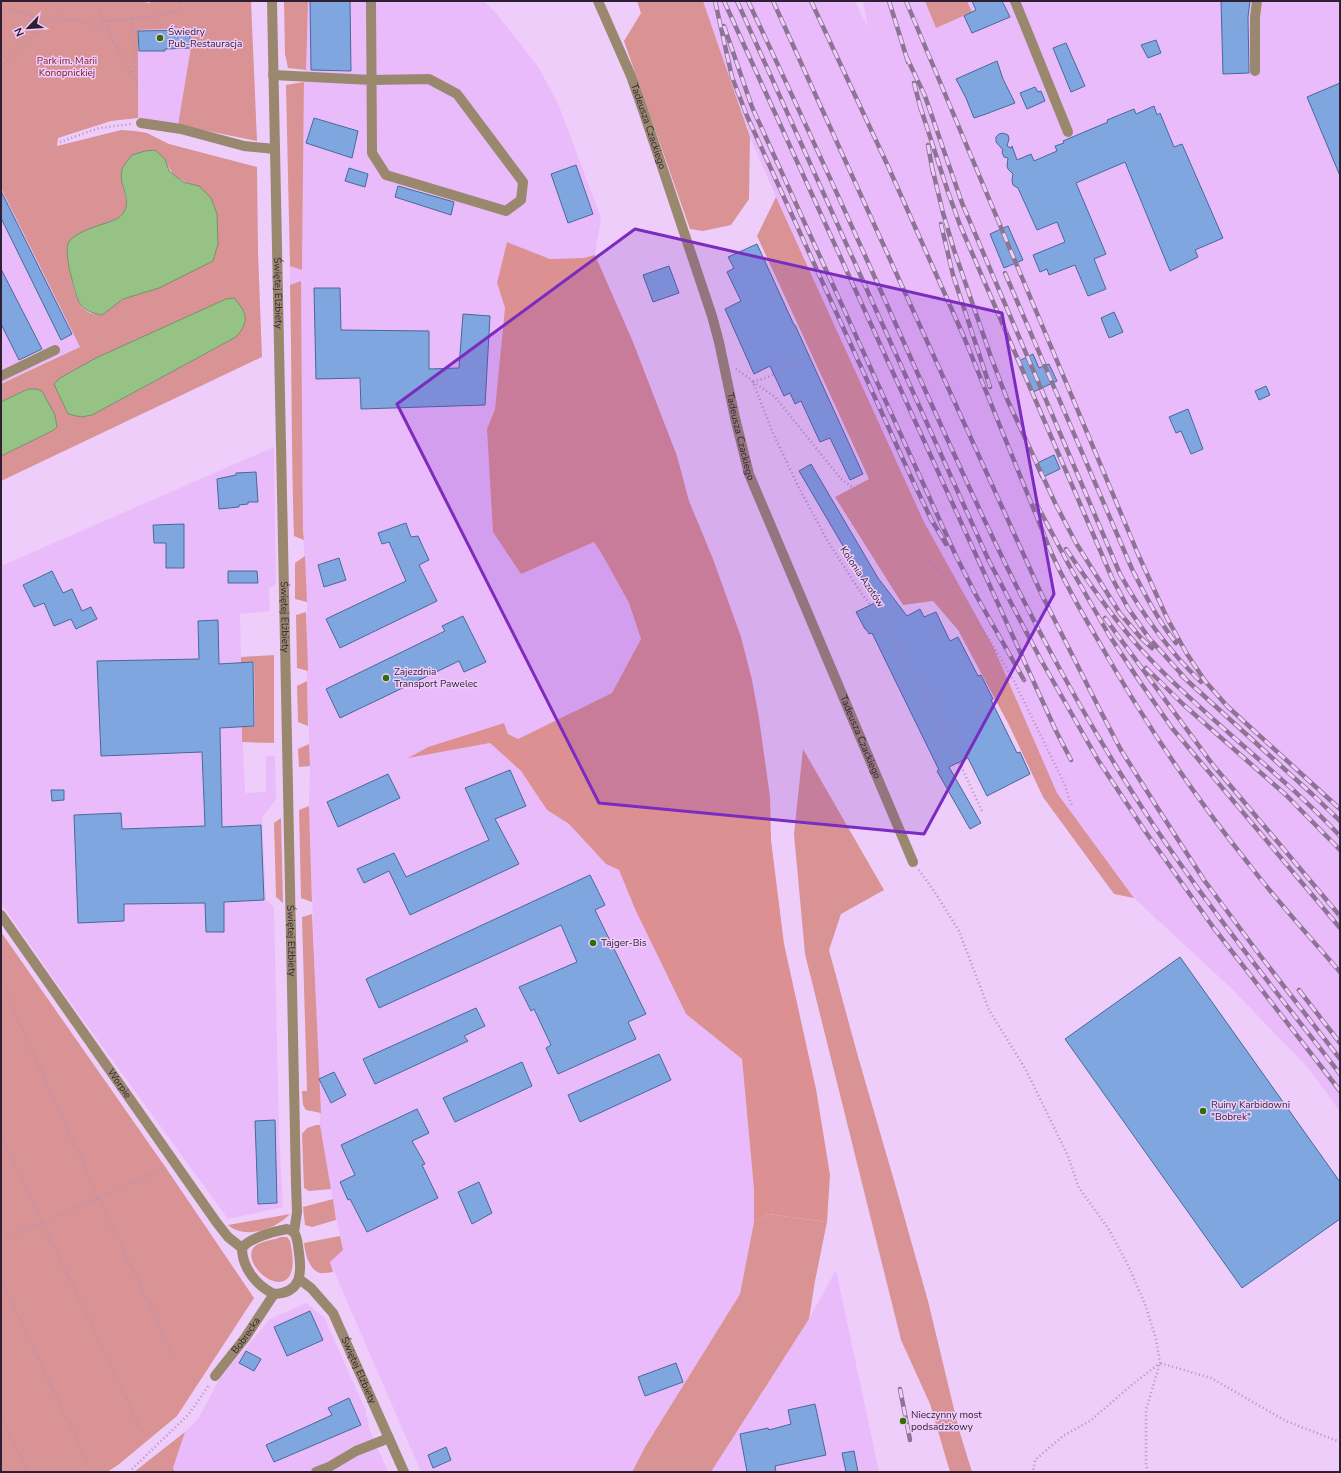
<svg xmlns="http://www.w3.org/2000/svg" width="1341" height="1473" font-family="'Nunito Sans',sans-serif">
<style>
.built{fill:#eabbfa}
.green{fill:#d99395;fill-rule:evenodd}
.forest{fill:#dd9092}
.water{fill:#96c286;stroke:#77916d}
.building{fill:#7fa6df;stroke:#46699a}
.lines{fill:none;stroke-linecap:round;stroke-linejoin:round}
.path{stroke:#af93b8;stroke-width:2.5;stroke-dasharray:1 3;stroke-linecap:butt}
.minor{stroke:#99886e;stroke-width:10}
.rail-casing{stroke:#8d7495;stroke-width:4.5}
.rail{stroke:#efcdfa;stroke-width:3;stroke-dasharray:9;stroke-linecap:butt}
.marked{fill:#7b2cbf;fill-opacity:0.2;stroke:#7b2cbf;stroke-width:3;stroke-linejoin:round}
.poi-dot{fill:#2e6f05;stroke:#efcdfa;stroke-width:1.5}
.labels{text-anchor:middle;dominant-baseline:central;stroke-width:3;stroke-linejoin:round;paint-order:stroke}
.poi-label{font-size:10px;fill:#2f1f34;stroke:#efcdfa;text-anchor:start}
.park-label{font-size:10px;fill:#7d222e;stroke:#efcdfa}
.street-label{font-size:10px;fill:#2f1f34;stroke:#efcdfa}
</style>
<rect width="100%" height="100%" fill="#efcdfa"/>
<path class="built" d="M308,1H484L496,13L539,68L559,106L601,218L595,255L583,258L550,259L507,242L497,283L505,308L495,409L487,429L507,551L521,574L594,542L603,556L629,603L641,639L612,693L518,739L508,734L504,723L428,747L410,757L490,743L521,771L547,810L569,824L606,864L619,870L635,909L686,1014L742,1059L754,1189V1222L740,1294L645,1447L632,1472H421L330,1262L343,1250L335,1213L320,1125L309,806L310,766L307,681V602L303,532L301,282L290,285V266L302,269L304,82Z
M703,1H855L868,28L863,1H1340V1112L1310,1070L1231,988L1134,898L1057,793L993,646L924,522L776,197L750,137Z
M191,28V47L178,125L138,118V30Z
M1,188L80,347L1,384Z
M274,447L276,584L269,588L270,611L240,614L241,662H254L255,726L242,727L245,793L266,792V756H275L276,799L262,818L266,900L274,907L279,1132L283,1207L228,1219L65,995L1,903V566Z
M836,1270L879,1472H711L809,1319Z
M306,1303L324,1317L366,1411V1415L369,1423L368,1426L388,1472H175L173,1468L185,1432L198,1419L220,1378L270,1319Z"/>
<path class="green" d="M1,1H139L150,3L151,1H251L257,141L178,125L191,47V28L138,30V118L111,121L58,138L57,146L121,130L135,131L147,133L169,144L257,167L258,253L262,357L1,481V456L52,431L57,426L28,389L1,402V384L80,347L1,188ZM165,159C172,178 180,181 199,186L159,288L123,299L102,315C99,314 94,314 90,313C69,304 70,259 70,241L87,230L114,221L124,213L127,204L122,183ZM236,337L92,415L96,358Z
M284,1H308L306,70L288,68L285,54Z
M637,1H703L750,137L749,199L731,225L703,231L690,229L624,41L641,13Z
M925,1H967L972,12L936,28Z
M304,82L302,270L290,266L286,85Z
M776,197L924,522L993,646L1057,793L1134,898L1114,894L1043,797L1009,725L958,630L933,601L903,605L835,497L869,479L757,236Z
M301,281L303,532L304,540L294,536C291,452 292,368 290,285Z
M305,556L307,602L295,599V563Z
M306,612L308,671L297,668L296,615Z
M274,655V743L242,742V727L255,726L254,662H241V657Z
M307,681L308,726L298,722L297,686Z
M309,744L310,766L299,767L298,749Z
M803,749L884,890L841,914L829,950L857,1053L895,1184L928,1301L959,1430L972,1472H950L930,1404L901,1340L805,954L794,834Z
M309,806L312,902L301,898L299,810Z
M281,818L283,903L276,897L274,823Z
M312,914L321,1113L306,1110L303,1105L302,1091H307L302,917Z
M1,932L166,1168L254,1298L177,1416L118,1465L107,1472H1Z
M316,1125H320L331,1189L309,1191L304,1188L302,1134L307,1128Z
M333,1199L336,1220L312,1227L305,1225L303,1207Z
M290,1214C276,1229 245,1240 228,1225Z
M768,1214L827,1222L815,1281L809,1319L711,1472H632L645,1447L740,1294L754,1222Z
M340,1236L343,1250L330,1262L333,1272C330,1272 324,1274 320,1273C309,1270 305,1253 304,1243Z
M281,1237H287L290,1241C292,1250 295,1266 290,1275C278,1297 239,1261 255,1246C261,1241 274,1240 281,1237Z
M185,1432L173,1468L175,1472H134Z"/>
<path class="forest" d="M507,242L550,259L583,258L595,255L633,342L677,456L689,501L713,559L741,637L752,680L759,718L770,797L771,840L784,944L816,1089L830,1175L827,1222L768,1214L754,1222V1189L742,1059L686,1014L635,909L619,870L606,864L569,824L547,810L521,771L490,743L408,758L428,747L504,723L508,734L518,739L612,693L641,639L629,603L603,556L594,542L521,574L493,532L487,429L495,409L505,308L497,283Z"/>
<path class="water" d="M155,150L165,159L169,171L183,182L199,186L211,198L217,214L218,244L213,261L159,288L123,299L102,315C88,312 80,309 76,294C73,283 62,249 70,240C80,231 94,227 106,223C112,221 121,218 124,212C132,199 118,184 122,170C123,165 129,159 132,155L145,151Z
M234,298C247,313 250,321 236,337L92,415L81,417L68,414L54,384L60,378L96,358L226,299Z
M28,389H37L42,391L55,415L57,427L52,431L1,456V402Z"/>
<path class="building" d="M310,1H350L351,71L311,70Z
M972,1H1002L1010,17L972,33L964,16L976,10Z
M1221,1H1250L1248,17L1249,73L1223,74Z
M190,30V48L165,49V51H139L138,31Z
M1156,40L1161,53L1148,58L1141,45Z
M1066,43L1085,86L1071,92L1053,48Z
M997,61L1003,79L1015,103L986,114L974,118L966,98L956,79Z
M1340,83V176L1307,97Z
M1035,87L1038,92L1041,91L1045,101L1027,109L1020,93Z
M1154,106L1157,115L1160,113L1174,147L1182,144L1223,238L1195,250L1198,257L1170,271L1125,162L1076,183L1106,254L1094,259L1106,289L1088,296L1075,265L1049,275L1047,269L1040,272L1033,255L1065,242L1057,222L1037,230L1018,188L1013,185L1012,181L1013,174L1008,169L1007,166L1008,158L1004,157L1002,152L1003,150L996,142V137L999,134L1003,133L1008,135L1009,139L1007,146L1011,148L1012,146L1017,160L1031,154L1034,161L1057,151L1055,146L1064,143L1063,141L1108,122L1107,120L1134,109L1136,114Z
M314,118L358,131L352,158L306,143Z
M576,165L593,214L568,223L551,174Z
M349,168L368,174L365,187L345,181Z
M398,186L454,202L451,215L395,197Z
M1,191L72,334L61,340L1,218Z
M1008,226L1023,260L1004,268L990,234Z
M757,244L794,325H795L863,474L850,480L830,438L820,442L801,401L795,404L790,393L784,396L770,366L754,374L725,309L741,301L727,272L734,268L728,257Z
M669,266L679,293L653,302L643,275Z
M1,269L42,349L19,360L1,324Z
M314,288H340L341,330L429,331V369L459,368L463,314L490,316L485,405L361,409L360,378L316,379Z
M1114,312L1123,332L1109,338L1101,318Z
M1033,354L1039,368L1049,364L1057,381L1031,393L1019,361Z
M1266,386L1270,395L1259,400L1255,391Z
M1188,409L1203,449L1191,454L1181,431L1176,433L1169,417Z
M1054,455L1060,469L1041,478L1035,464Z
M811,464L878,578L907,616L920,609L924,617L936,612L950,641L958,637L978,676L981,675L993,699L991,700L1017,753L1020,752L1030,774L987,796L968,758L949,767L981,823L970,829L937,771L939,770L872,633L869,634L866,629H865L856,612L879,601L866,585L799,471Z
M256,472L258,502H248V504L239,505V507L219,509L217,479L236,475V473Z
M406,523L411,537L418,536L429,560L419,565L437,601L340,648L326,619L406,581L389,542L382,544L378,533Z
M184,524V568H166V543H154L153,525Z
M339,558L346,580L324,587L318,565Z
M52,571L63,593L72,589L82,611L91,607L97,619L76,629L71,619L54,626L44,603L34,607L23,585Z
M228,571H257L258,583H228Z
M463,616L486,662L464,672L459,661L340,718L326,689L445,631L442,626Z
M218,620L219,664L253,662L254,726L220,728L222,827L261,825L264,900L224,902V932H206L205,903L124,904V921L78,923L74,815L121,813L122,829L205,826L202,752L101,756L97,661L199,659L198,621Z
M510,770L526,806L495,819L519,864L410,915L389,871L364,883L357,869L394,853L406,877L489,840L465,788Z
M388,774L400,798L338,827L327,802Z
M51,790H64V800L52,801Z
M590,875L605,905L595,910L646,1014L628,1022L636,1039L558,1074L546,1048L551,1045L534,1009L531,1011L519,987L577,962L561,925L379,1008L366,979Z
M1180,957L1340,1182V1219L1242,1288L1065,1039Z
M476,1008L485,1026L464,1036L468,1041L375,1084L363,1059Z
M659,1054L671,1080L580,1122L568,1095Z
M522,1062L532,1086L455,1122L443,1098Z
M334,1072L346,1095L331,1103L319,1079Z
M417,1109L429,1133L412,1141L425,1164L422,1165L438,1198L367,1232L350,1199L348,1200L340,1182L355,1175L341,1145Z
M275,1120L277,1203L258,1204L255,1121Z
M479,1182L492,1213L472,1224L458,1192Z
M310,1311L323,1340L287,1356L274,1327Z
M246,1351L261,1359L254,1371L239,1363Z
M676,1363L683,1382L645,1396L638,1377Z
M349,1398L361,1425L274,1462L266,1445L332,1415L328,1408Z
M815,1404L826,1455L775,1466L776,1472H747L740,1434L768,1428L769,1430L791,1424L788,1410Z
M446,1447L451,1460L433,1468L428,1455Z
M854,1451L858,1472H846L842,1453Z"/>
<g class="lines">
<path class="path" d="M98,1L102,20L110,21L166,15L180,9L181,3L180,1
M1,7L49,21L79,20L96,25L111,33
M132,19L135,67L133,72
M106,21L113,41L138,85
M1,66L70,1
M60,142L99,128L131,124
M736,369L752,380L773,433L798,486L827,540L859,590L884,623L935,711L982,811
M753,382L775,397L841,479L885,511L953,588L991,642L1014,681L1064,783L1072,806
M753,382L768,377L806,358
M919,870L936,894L959,931L989,1010L1026,1070L1068,1156L1079,1188L1108,1228L1128,1265L1145,1304L1156,1339L1160,1363L1134,1383L1090,1421L1063,1436L1035,1460L1033,1472
M5,991L99,1198L176,1362
M1,1135L143,1433
M1,1241L166,1168
M1,1279L89,1466
M1,1415L28,1472
M129,1472L189,1414L209,1385
M1148,1472L1146,1465V1410L1160,1363L1211,1378L1286,1421L1340,1442"/>
<g class="minor">
<path id="s1" d="M272,1L296,1184L297,1212L294,1232"/>
<path id="s2" d="M598,1L631,76L644,113L712,316L719,342L735,418L749,474L913,862"/>
<path d="M1015,1L1068,132"/>
<path d="M1255,71V17L1257,1"/>
<path d="M273,75L371,80L429,79L457,94L523,182L521,200L506,211L386,175L372,153L371,1"/>
<path d="M141,123L181,129L244,146L275,149"/>
<path d="M1,376L55,350"/>
<path id="s3" d="M1,915L217,1223L228,1237L242,1248"/>
<path d="M287,1229C291,1230 293,1231 295,1234C298,1240 298,1247 299,1253C302,1274 301,1293 274,1294C257,1286 242,1268 242,1248C249,1238 275,1231 287,1229Z"/>
<path id="s4" d="M299,1279L311,1288L333,1313L404,1472"/>
<path id="s5" d="M215,1376L245,1338L274,1294"/>
<path d="M316,1472L329,1467L356,1451L389,1438"/>
</g>
<g class="rail-casing">
<path id="rail" d="M715,1L732,77L747,116L911,477L931,519L946,544
M724,1L1056,731L1071,760
M737,1L989,561L1041,660L1098,760L1145,831L1213,927L1340,1091
M748,1C806,124 862,248 917,372C963,474 1008,576 1062,673C1094,731 1128,788 1165,842C1220,922 1281,998 1340,1074
M773,1L1041,593L1101,712L1121,750L1155,804L1204,880L1259,954L1340,1059
M811,1L887,164L964,337L1051,552C1064,581 1079,608 1095,635C1140,715 1191,792 1248,863C1277,901 1309,936 1340,972
M889,1L908,62
M906,1L1138,554L1167,618L1187,654L1205,681L1227,706L1340,809
M724,26L752,107L956,556L977,597L1024,680
M906,56L925,96L962,203L1120,574C1142,614 1168,650 1201,682
M914,83L921,110
M920,106L948,192L960,225L1112,578L1128,608L1149,638L1185,678
M928,145L933,173
M932,167L943,213L954,250L991,357L1007,399L1056,505L1076,543L1121,615
M941,224L953,275L990,387
M1005,273L1132,569C1145,595 1158,620 1176,643
M1037,505L1070,567L1109,635L1138,679L1172,728L1340,928
M1066,549C1092,587 1118,626 1151,660C1210,722 1281,773 1340,836
M1118,611L1141,638L1152,648
M1105,618L1213,765L1340,916
M1146,668L1185,706L1286,795L1340,850
M1181,675L1312,794L1340,821
M1299,990L1340,1043
M900,1389L910,1440"/>
</g>
<use href="#rail" class="rail"/>
</g>
<path class="marked" d="M635,229L1002,313L1054,594L924,834L599,803L397,404Z"/>
<g class="poi-dot">
<circle cx="160" cy="38" r="4"/>
<circle cx="386" cy="678" r="4"/>
<circle cx="593" cy="943" r="4"/>
<circle cx="1203" cy="1111" r="4"/>
<circle cx="903" cy="1421" r="4"/>
</g>
<g class="labels">
<g class="poi-label">
<text x="168" y="32">Świedry<tspan x="168" dy="12">Pub-Restauracja</tspan></text>
<text x="394" y="672">Zajezdnia<tspan x="394" dy="12">Transport Pawelec</tspan></text>
<text x="601" y="943">Tajger-Bis</text>
<text x="1211" y="1105">Ruiny Karbidowni<tspan x="1211" dy="12">"Bobrek"</tspan></text>
<text x="911" y="1415">Nieczynny most<tspan x="911" dy="12">podsadzkowy</tspan></text>
</g>
<g class="park-label">
<text x="67" y="61">Park im. Marii<tspan x="67" dy="12">Konopnickiej</tspan></text>
</g>
<g class="street-label">
<text stroke="none"><textPath href="#s2" startOffset="135">Tadeusza Czackiego</textPath></text>
<text stroke="none"><textPath href="#s1" startOffset="292">Świętej Elżbiety</textPath></text>
<text stroke="none"><textPath href="#s2" startOffset="459">Tadeusza Czackiego</textPath></text>
<text transform="translate(862 577) rotate(56)">Kolonia Azotów</text>
<text stroke="none"><textPath href="#s1" startOffset="616">Świętej Elżbiety</textPath></text>
<text stroke="none"><textPath href="#s2" startOffset="783">Tadeusza Czackiego</textPath></text>
<text stroke="none"><textPath href="#s1" startOffset="940">Świętej Elżbiety</textPath></text>
<text stroke="none"><textPath href="#s3" startOffset="206">Worpie</textPath></text>
<text stroke="none"><textPath href="#s5" startOffset="51">Bobrecka</textPath></text>
<text stroke="none"><textPath href="#s4" startOffset="111">Świętej Elżbiety</textPath></text>
</g>
</g>
<rect width="1341" height="1473" fill="none" stroke="#2f1f34" stroke-width="4"/>
<g transform="translate(28 28) rotate(245)" stroke="#efcdfa" stroke-width="3" paint-order="stroke">
<path d="M0-3L7 15L0 10L-7 15Z" fill="#2f1f34"/>
<text y="-6" font-size="11" font-weight="bold" text-anchor="middle" fill="#2f1f34">N</text>
</g>
</svg>
